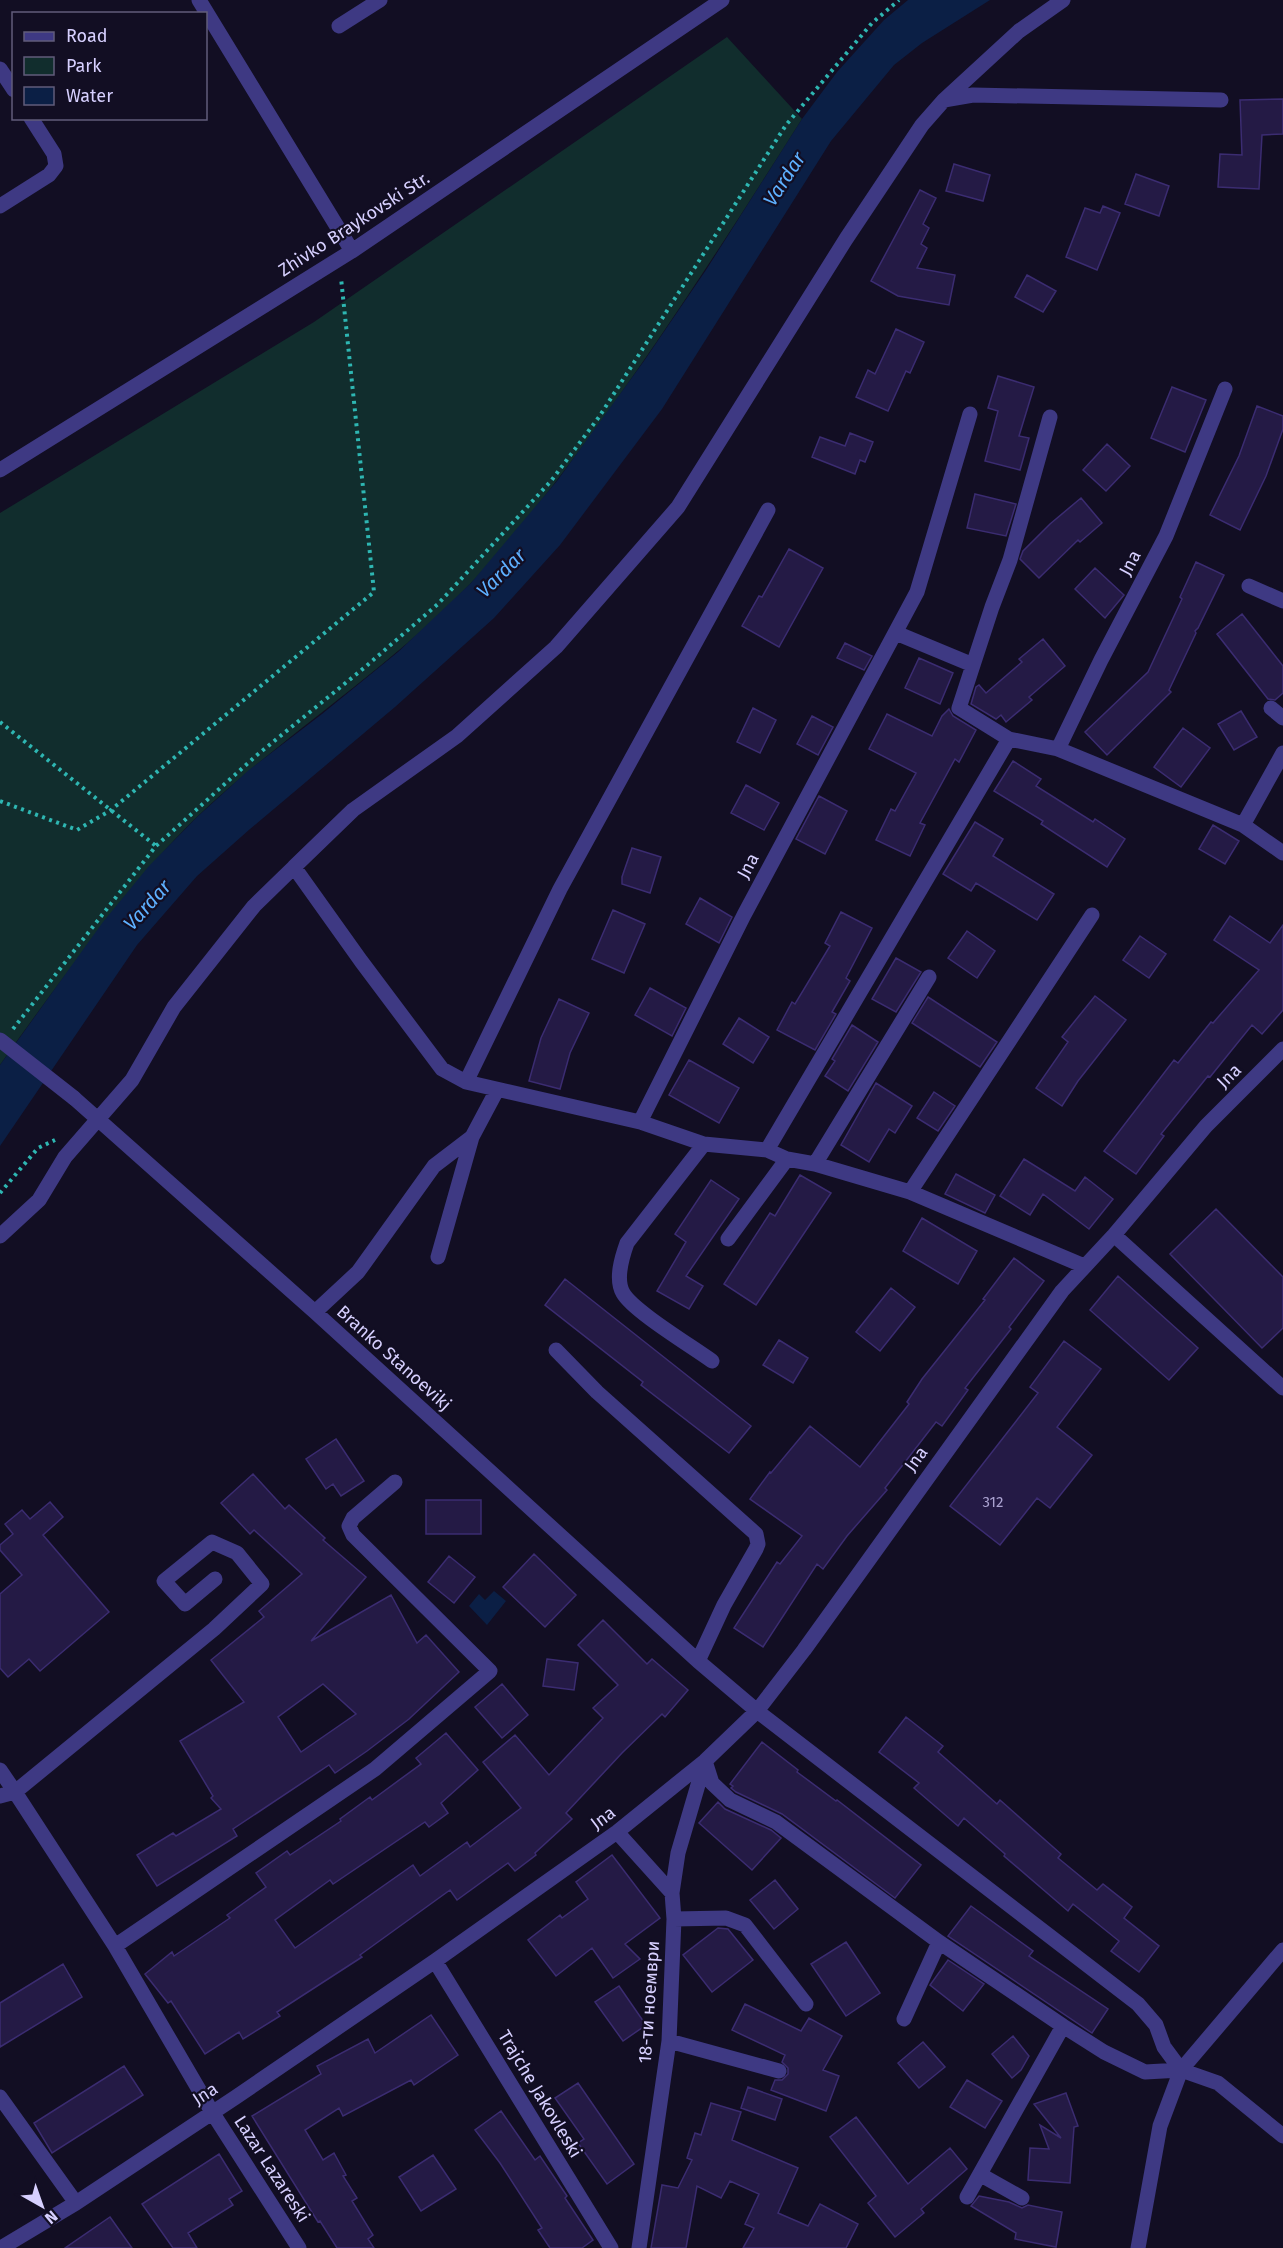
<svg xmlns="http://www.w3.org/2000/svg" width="1283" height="2248" font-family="'Fira Sans',sans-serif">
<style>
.green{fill:#112d2d}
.water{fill:#0b1f45}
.building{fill:#241a45;stroke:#3b2c71;stroke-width:1.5;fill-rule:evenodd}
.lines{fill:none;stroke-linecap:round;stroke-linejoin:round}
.path{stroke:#2eb6b2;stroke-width:4;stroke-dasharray:3 4.5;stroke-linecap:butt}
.minor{stroke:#3e3983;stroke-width:15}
.minor-bridge{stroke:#3e3983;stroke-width:15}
.labels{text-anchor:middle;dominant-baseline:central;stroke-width:4.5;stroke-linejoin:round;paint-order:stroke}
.number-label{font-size:15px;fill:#aaa2d0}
.street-label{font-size:18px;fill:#d7d0ff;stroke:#120e23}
.water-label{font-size:20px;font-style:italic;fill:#5eb0ff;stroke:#120e23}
</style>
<rect width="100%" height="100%" fill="#120e23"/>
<path class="green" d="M727,37L802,119C736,223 669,327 597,427C558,479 516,536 471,583C388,670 286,733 199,815C165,847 137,883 108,919C71,967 35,1015 0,1065V513L314,322Z"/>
<path class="water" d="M908,0H990L922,43L894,65L831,141L662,409L560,545L494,618L395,707L250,829L197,876L137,945L0,1146V1065L103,922L149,866L197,817L249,770L322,714L398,652L471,583L557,481L644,361L706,270L802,119L837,72L884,20Z
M494,1591L506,1601L487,1625L469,1606L479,1594L485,1600Z"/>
<path class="building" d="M1283,99V134L1262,135L1259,189L1218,187L1220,154L1242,155L1240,100Z
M954,164L990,175L983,201L946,191Z
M1136,174L1169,186L1159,216L1125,204Z
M920,190L936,198L923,224L929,228L921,244L927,248L917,268L955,275L949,305L898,296L871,281Z
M1103,206L1120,213L1097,270L1066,257L1085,208L1100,213Z
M1027,275L1056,291L1043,312L1015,297Z
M896,329L924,342L910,373L906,371L888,411L856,397L868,370L875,374Z
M998,376L1034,387L1019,436L1029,438L1020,470L985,461L998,411L988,408Z
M1172,387L1206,400L1185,452L1151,438Z
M1257,406L1283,416V429L1266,476L1240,530L1210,515L1239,456Z
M850,433L873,442L865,462L860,460L855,474L812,457L820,437L845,446Z
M1107,444L1130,466L1106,491L1083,470Z
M975,494L1016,504L1006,536L967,528Z
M1081,498L1102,523L1080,542L1078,540L1039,578L1020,559L1023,551L1050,524Z
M789,549L823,568L779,647L742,626L759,596L762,597Z
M1196,562L1224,575L1198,628L1195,631L1196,633L1169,690L1171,692L1107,755L1085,732L1148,672L1182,599L1180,597Z
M1095,568L1124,595L1105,618L1075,589Z
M1242,614L1283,666V693L1275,700L1268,699L1217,634Z
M1043,639L1065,666L1029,697L1032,700L1006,722L1001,715L996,719L971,704L976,687L979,685L986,693L1022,662L1019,659Z
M845,643L872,656L864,670L837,658Z
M919,658L953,673L940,704L905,688Z
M753,708L776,720L760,753L737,742Z
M949,709L953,716L976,730L959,762L955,759L920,823L925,825L910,856L876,840L891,809L895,811L916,773L869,749L887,714L932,736L942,716Z
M1241,711L1257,737L1234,750L1218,724Z
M812,716L833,727L818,755L797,744Z
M1183,728L1210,748L1181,787L1154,767Z
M1013,761L1041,779L1036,786L1093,822L1095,819L1125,839L1107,867L1041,824L1043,821L994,791Z
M746,785L779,803L764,830L731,813Z
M819,796L847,811L825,854L796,839Z
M975,822L1003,839L993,856L1054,894L1037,920L976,883L971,891L943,874Z
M1213,825L1239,841L1225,864L1199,849Z
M632,848L661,857L650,893L622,884V877Z
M700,898L732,917L719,943L686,924Z
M613,910L645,924L624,973L592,959Z
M841,912L872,928L846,978L850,981L832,1012L836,1014L815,1050L777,1030L792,1002L795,1004L830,946L825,943Z
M1230,916L1270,943L1283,925V1010L1262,1034L1252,1025L1210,1077L1208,1076L1161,1134L1164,1136L1136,1174L1104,1151L1174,1060L1178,1063L1211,1022L1213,1023L1259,970L1214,940Z
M967,931L995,951L977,978L948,958Z
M1140,936L1166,954L1149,978L1123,960Z
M896,958L921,972L896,1012L872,999Z
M650,988L686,1008L672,1036L635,1015Z
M1095,996L1126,1020L1078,1081L1062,1106L1036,1088L1068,1042L1062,1037Z
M928,997L997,1042L980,1067L912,1023Z
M559,999L589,1013L570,1053L560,1089L529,1081L541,1038Z
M739,1018L769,1037L753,1063L723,1044Z
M852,1025L878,1042L848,1091L825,1076L835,1061L832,1059Z
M689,1060L739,1088L719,1123L669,1095Z
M876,1083L912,1106L895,1133L889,1129L869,1162L841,1145Z
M934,1092L955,1106L938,1131L917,1118Z
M1024,1159L1075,1191L1085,1177L1113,1199L1089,1229L1043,1194L1030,1215L1000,1196Z
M956,1174L995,1195L985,1213L945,1194Z
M800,1175L831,1193L756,1305L724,1284L770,1213L775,1216Z
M711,1180L739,1199L686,1276L703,1286L689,1309L657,1291L686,1242L675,1234Z
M1216,1209L1283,1277V1328L1262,1348L1170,1254Z
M922,1218L977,1251L958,1284L903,1251Z
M1014,1258L1044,1281L1009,1327L1011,1329L965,1388L968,1390L942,1426L936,1422L885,1488L887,1490L847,1536L823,1569L817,1564L763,1647L734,1628L777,1562L780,1564L802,1536L750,1499L770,1472L771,1473L810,1426L860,1467L909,1404L907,1402L922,1379L985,1300L983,1299Z
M1118,1276L1198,1348L1169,1380L1090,1310Z
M565,1279L751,1426L729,1453L641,1385L643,1382L545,1305Z
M891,1288L915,1307L880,1351L856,1332Z
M779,1340L808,1358L793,1383L763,1365Z
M1064,1341L1101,1369L1057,1427L1092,1455L1050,1508L1037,1498L1000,1545L950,1506L1038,1393L1030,1387Z
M336,1439L364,1481L341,1496L333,1484L326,1489L306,1459Z
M253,1474L285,1509L289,1505L325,1538L323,1540L366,1577L311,1641L391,1595L417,1643L426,1635L459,1672L409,1719L367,1751L335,1773L329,1765L233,1829L237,1836L157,1886L137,1855L173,1833L176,1836L221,1809L211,1798L213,1796L180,1741L244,1702L211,1660L264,1617L259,1611L302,1574L254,1530L250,1534L221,1503ZM323,1684L356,1714L301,1752L278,1717Z
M426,1500H481V1534H426Z
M50,1502L63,1517L43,1535L109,1612L40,1671L29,1659L8,1677L0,1668V1594L22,1575L0,1550V1545L13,1534L5,1524L22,1510L30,1519Z
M534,1554L576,1595L545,1627L503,1587Z
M449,1556L475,1577L454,1603L428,1582Z
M603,1620L647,1664L652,1659L688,1690L665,1717L662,1714L622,1753L566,1813L572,1819L535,1853L536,1855L515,1871L508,1863L457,1900L450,1890L360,1955L362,1957L277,2012L280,2016L243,2039L239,2032L205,2054L171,2001L168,2003L145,1974L172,1952L174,1956L230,1918L227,1915L266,1887L256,1873L287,1851L290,1855L341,1821L340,1819L370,1797L372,1800L421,1764L416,1758L446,1733L478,1770L441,1803L448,1813L429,1827L425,1822L333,1884L330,1880L275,1920L295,1948L413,1865L420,1876L467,1842L470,1847L521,1808L483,1762L515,1735L549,1775L603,1718L593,1708L618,1685L578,1645Z
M547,1659L578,1663L574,1690L543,1686Z
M502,1684L528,1715L502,1738L475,1707Z
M906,1717L943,1746L938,1752L962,1773L997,1804L1000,1800L1061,1854L1058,1858L1097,1890L1103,1884L1132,1907L1124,1918L1159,1946L1139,1972L1111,1951L1119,1941L1073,1904L1068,1911L1004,1856L1005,1854L964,1818L958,1826L914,1788L919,1783L879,1752Z
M762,1742L798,1770L797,1772L836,1801L837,1800L921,1865L895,1898L782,1814L736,1792L731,1788L733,1786L730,1784Z
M718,1802L725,1809L771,1830L781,1838L752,1870L699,1823Z
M612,1855L660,1918L625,1944L640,1959L613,1978L592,1948L556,1976L528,1940L560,1915L562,1918L588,1899L576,1882Z
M775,1880L798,1909L774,1929L750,1900Z
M971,1906L1033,1951L1029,1956L1108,2009L1092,2033L948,1936Z
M718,1928L728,1929L753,1960L712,1992L683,1955Z
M846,1942L880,1993L846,2016L811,1964Z
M948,1960L984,1984L963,2011L930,1985Z
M63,1964L82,1997L0,2047V2003Z
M619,1986L646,2025L623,2041L595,2002Z
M745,2004L801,2031L809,2018L842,2036L823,2070L839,2076L826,2111L771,2090L775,2080H782L788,2074V2068L782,2062L785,2055L732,2030Z
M431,2015L458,2055L414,2085L411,2080L343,2116L339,2108L305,2130L323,2160L334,2153L346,2175L343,2176L357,2198L352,2201L373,2235L368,2239L374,2248H337L320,2221L318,2222L252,2116L321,2074L317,2066L368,2039L375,2053Z
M1013,2036L1029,2056L1021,2070L1012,2078L992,2054Z
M923,2042L945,2067L919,2088L898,2063Z
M124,2066L143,2095L52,2153L34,2123Z
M967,2080L1002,2101L985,2128L950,2107Z
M578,2083L634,2164L607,2184L578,2143L584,2139L555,2098Z
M748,2087L782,2099L775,2120L741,2108Z
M1066,2093L1078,2126L1074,2127L1070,2183L1028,2180L1030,2148L1049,2149L1040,2125L1061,2138L1034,2104Z
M711,2103L741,2112L732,2140L798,2168L778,2213L808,2226L820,2204L858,2224L846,2248H743L754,2228L745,2224L759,2194L730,2181L721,2198L697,2186L686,2248H651L662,2185L678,2188L692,2160L687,2158L695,2133L701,2135Z
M501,2111L535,2160L540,2156L567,2196L565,2198L593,2240L582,2248H550L538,2230L542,2228L500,2163L475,2130Z
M856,2117L908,2184L950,2148L967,2169L921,2209L924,2213L895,2237L868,2203L876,2196L830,2137Z
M219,2154L242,2191L229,2199L233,2205L188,2233L197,2248H173L142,2204Z
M433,2155L456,2189L421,2211L399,2177Z
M979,2196L1009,2202L1022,2208L1028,2205L1062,2212L1056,2247L1015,2239L1016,2233L971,2206Z
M110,2217L132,2248H65Z"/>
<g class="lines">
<path class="path" d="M0,722L156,846
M0,801L77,830L111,810L374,592L341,278
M13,1029L156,846L257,755L364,668L438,604L551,481L599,417L786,125L872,23L899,0
M0,1193L38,1148L55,1140"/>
<path class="minor" d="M199,0L352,251
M339,26L380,0
M0,69L14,90
M944,100L1019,31L1063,0
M0,206L49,175L56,166L54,154L31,118
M1050,417L1010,560L992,607L959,708L1009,739L1058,749L1243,825L1283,853
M0,470L352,251L722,0
M1249,586L1283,601
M896,633L973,665
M1271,708L1283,718
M1058,749L1101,660L1166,536L1225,389
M1243,825L1283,753
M294,867L353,810L457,736L556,647L678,507L846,239L922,125L944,100L973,95L1221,100
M466,1082L560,889L768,510
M74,1098L315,1312L698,1661L757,1711L1138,2004L1156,2025L1164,2047L1181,2070L1160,2126L1138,2248
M640,1122L744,915L917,592L970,414
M704,1144L627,1243C622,1257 615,1279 623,1293C633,1311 693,1347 712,1361
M767,1150L1009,739
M815,1164L929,977
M910,1192L1092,915
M1114,1235L1283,1388
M0,1236L39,1200L65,1157L132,1080L174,1007L254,906L294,867L361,961L442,1069L466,1082L640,1122L704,1144L767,1150L787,1159L815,1164L910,1192L1084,1266
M728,1239L787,1159
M438,1257L472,1137
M315,1312L358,1272L434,1166L472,1137L497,1090
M556,1350L597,1392L756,1534L758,1544L756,1549L724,1605L698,1661
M705,1761L712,1783L730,1800L776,1822L939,1942L1063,2026L1104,2052L1145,2072L1181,2070L1218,2083L1283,2136
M0,1770L15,1792L214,1629L262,1584L237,1553L212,1542L164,1581L185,1604L215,1579
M0,1796L15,1792L115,1946L212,2112L299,2248
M617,1832L672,1893
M674,1919L726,1918L745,1925L806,2004
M115,1946L375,1769L490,1671L353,1535L349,1526L353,1518L395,1482
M435,1961L611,2248
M904,2019L939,1942
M669,2041L779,2071
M1181,2070L1283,1950
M0,2097L76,2203
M981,2175L1022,2198
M967,2197L1063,2026
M1,2248L76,2203L236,2097L435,1961L617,1832L705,1761L757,1711L804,1650L1062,1291L1114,1235L1206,1126L1283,1049
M639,2248L669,2041L674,1919L672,1893L678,1853L705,1761"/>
<path class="minor-bridge" d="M0,1040L74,1098"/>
</g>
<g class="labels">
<g class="number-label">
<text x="993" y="1502">312</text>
</g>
<g class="street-label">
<text transform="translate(354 224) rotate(-33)">Zhivko Braykovski Str.</text>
<text transform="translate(1130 563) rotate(-62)">Jna</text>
<text transform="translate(748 866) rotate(-62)">Jna</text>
<text transform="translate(1229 1076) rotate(-45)">Jna</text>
<text transform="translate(394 1358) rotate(42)">Branko Stanoevikj</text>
<text transform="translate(916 1459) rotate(-54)">Jna</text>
<text transform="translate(603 1818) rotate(-37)">Jna</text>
<text transform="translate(649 2002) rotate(-86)">18-ти ноември</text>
<text transform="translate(205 2094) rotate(-33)">Jna</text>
<text transform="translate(540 2094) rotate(59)">Trajche Jakovleski</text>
<text transform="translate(272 2169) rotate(57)">Lazar Lazareski</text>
</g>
<g class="water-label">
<text transform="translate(784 179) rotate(-57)">Vardar</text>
<text transform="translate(501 573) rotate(-45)">Vardar</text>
<text transform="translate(147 905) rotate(-48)">Vardar</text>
</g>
</g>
<rect x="12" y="12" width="195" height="108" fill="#120e23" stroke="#615c7b" stroke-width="1.5"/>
<rect x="24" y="32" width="30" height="9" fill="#3e3983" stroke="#615c7b" stroke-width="1.5"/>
<text x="66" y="42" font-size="18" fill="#d7d0ff">Road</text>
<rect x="24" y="57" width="30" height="18" fill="#112d2d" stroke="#615c7b" stroke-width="1.5"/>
<text x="66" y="72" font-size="18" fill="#d7d0ff">Park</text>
<rect x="24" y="87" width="30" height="18" fill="#0b1f45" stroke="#615c7b" stroke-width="1.5"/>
<text x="66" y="102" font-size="18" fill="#d7d0ff">Water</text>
<g transform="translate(42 2206) rotate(140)" stroke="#120e23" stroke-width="4.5" paint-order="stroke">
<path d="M0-4.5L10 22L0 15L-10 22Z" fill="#d7d0ff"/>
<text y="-9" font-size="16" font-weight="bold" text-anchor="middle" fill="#d7d0ff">N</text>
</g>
</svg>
